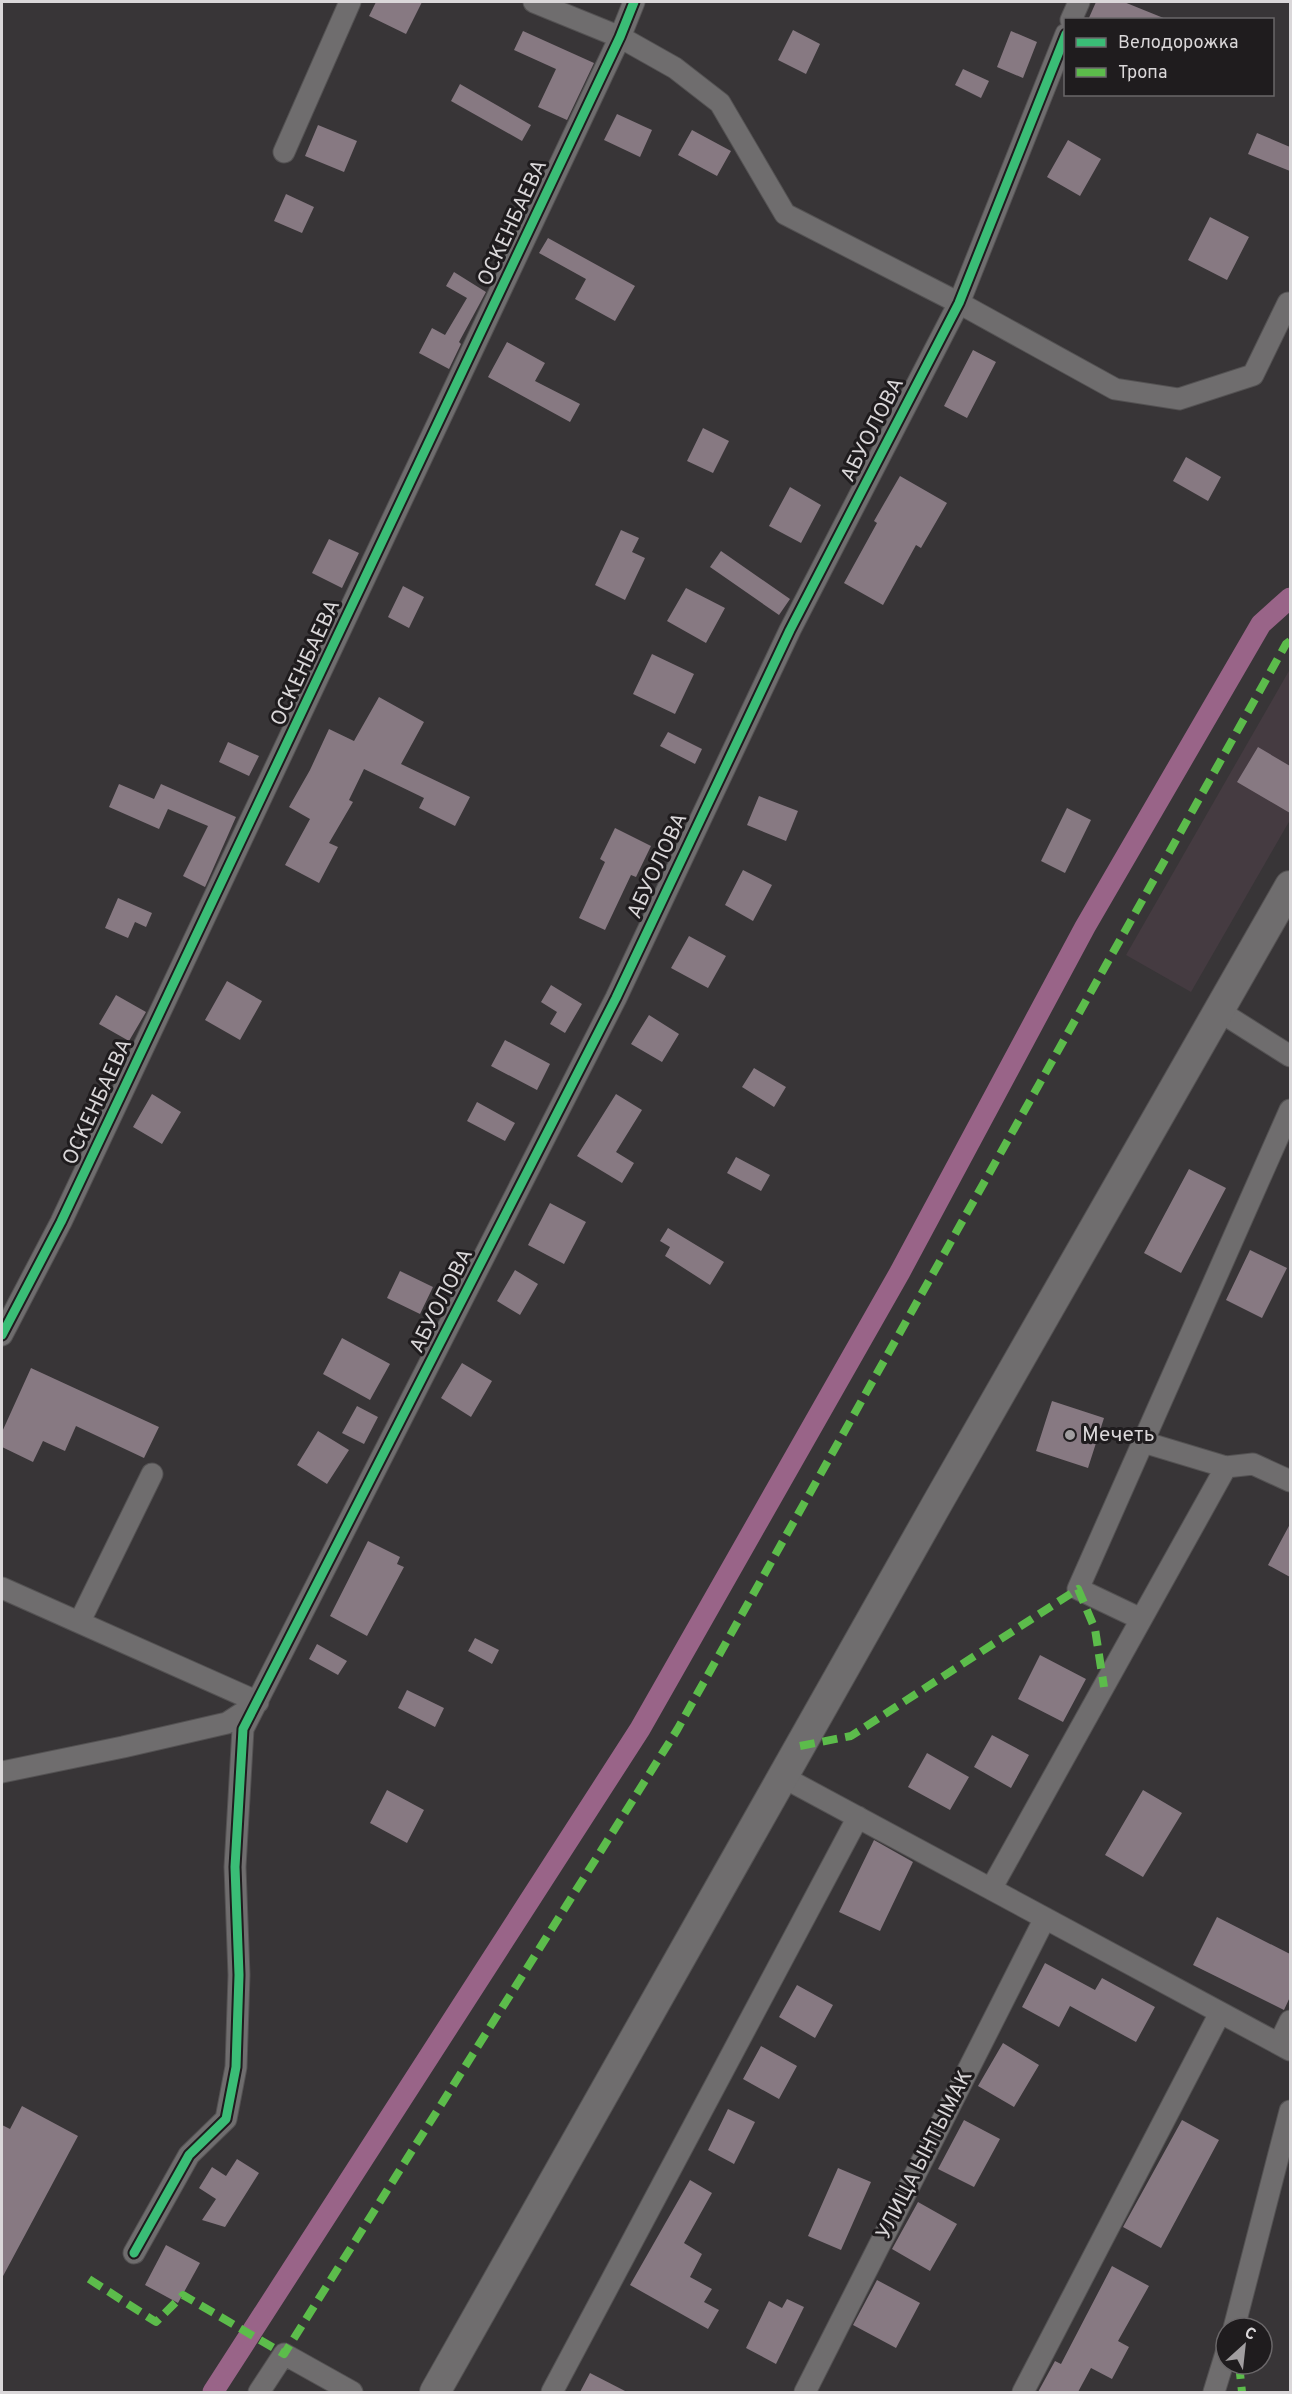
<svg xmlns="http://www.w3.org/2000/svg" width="1292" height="2394" font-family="Overpass,sans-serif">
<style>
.built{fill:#453b41}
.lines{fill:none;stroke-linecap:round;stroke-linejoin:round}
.canal{stroke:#996488;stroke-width:21}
.building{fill:#877982}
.minor-casing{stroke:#545253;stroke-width:23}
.secondary-casing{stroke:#545253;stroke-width:32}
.minor{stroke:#6f6d6e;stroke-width:21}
.secondary{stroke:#6f6d6e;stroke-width:30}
.quiet{stroke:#5cbc4b;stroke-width:8;stroke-dasharray:15 8;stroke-linecap:butt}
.cycleway-casing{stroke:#1f1c1e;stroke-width:13}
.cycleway{stroke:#3abd76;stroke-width:9}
.poi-dot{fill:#a19ea0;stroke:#1f1c1e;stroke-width:2}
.labels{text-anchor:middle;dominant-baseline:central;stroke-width:6;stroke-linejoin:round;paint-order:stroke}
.street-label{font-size:21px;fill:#dad7d9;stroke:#1f1c1e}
.poi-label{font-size:21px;fill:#dad7d9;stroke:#1f1c1e;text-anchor:start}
</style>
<rect width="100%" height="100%" fill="#383537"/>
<path class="built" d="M1290,669V820L1191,992L1126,955Z"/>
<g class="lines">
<path class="canal" d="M213,2392L640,1729L900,1272L1085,927L1261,624L1290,598"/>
</g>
<path class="building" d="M376,2H422L406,34L369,16Z
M1096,2H1124L1166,19L1088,20Z
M793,30L820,44L806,74L778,60Z
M523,31L594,63L567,120L538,107L556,69L514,50Z
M1011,31L1037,42L1023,78L997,67Z
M963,69L989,81L981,98L955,85Z
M460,84L531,125L522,141L451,101Z
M617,114L652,130L640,157L604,140Z
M318,125L357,141L344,172L305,156Z
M692,130L731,151L717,176L678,155Z
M1257,133L1290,147V171L1248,154Z
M1068,140L1101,159L1080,196L1047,177Z
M286,194L314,207L302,233L274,221Z
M1210,217L1249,237L1227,280L1188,260Z
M548,238L635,286L615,321L575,299L586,279L539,253Z
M454,272L486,292L459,342L461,344L449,369L419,353L432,328L445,335L467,298L446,286Z
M507,342L545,363L535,381L580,404L570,422L488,377Z
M973,350L996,362L967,418L944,406Z
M703,428L729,441L713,473L687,461Z
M1186,457L1221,477L1208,501L1173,481Z
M900,476L947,503L921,548L916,545L883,605L844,583L877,523L874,521Z
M790,487L821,505L801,543L769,526Z
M621,530L639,538L632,552L645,558L625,600L595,585Z
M329,539L359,553L342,588L312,573Z
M721,551L790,599L779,615L710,567Z
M403,586L424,597L409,628L388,617Z
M686,588L725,608L706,643L667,621Z
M652,654L694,674L675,714L633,694Z
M379,697L424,722L401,764L470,797L455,826L419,808L424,798L364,769L349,800L353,802L329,843L338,847L319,883L285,865L310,819L289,807L310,770L329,729L354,741Z
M668,732L702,749L695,764L660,746Z
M228,742L259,756L249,776L219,762Z
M1258,747L1290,766V813L1237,782Z
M119,784L154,799L161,784L236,817L205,887L183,876L208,826L168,809L159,829L109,807Z
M759,796L798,811L786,841L747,825Z
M1067,808L1091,820L1065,873L1041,861Z
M615,828L651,846L636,877L631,875L605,930L579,918L605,862L600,859Z
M743,870L772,885L753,921L725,905Z
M118,898L152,913L146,927L135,922L128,938L105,928Z
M689,936L726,956L708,988L671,968Z
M227,981L262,1001L240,1040L205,1020Z
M551,985L582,1004L565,1033L550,1024L557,1012L541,1002Z
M116,995L146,1012L129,1041L99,1024Z
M649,1015L679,1034L662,1062L631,1044Z
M505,1040L550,1064L537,1090L491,1066Z
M754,1068L786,1087L774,1107L742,1087Z
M152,1094L181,1112L162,1144L133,1127Z
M616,1094L642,1110L616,1152L634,1163L622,1183L577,1156Z
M477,1102L515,1123L505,1141L467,1121Z
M736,1157L770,1175L761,1191L727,1173Z
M1189,1169L1226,1188L1181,1273L1144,1253Z
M550,1203L586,1222L564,1264L528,1245Z
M668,1228L724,1262L710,1285L665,1256L670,1247L660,1241Z
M1250,1250L1287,1268L1262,1318L1226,1300Z
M515,1270L538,1284L520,1315L497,1301Z
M400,1271L433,1287L420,1314L387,1298Z
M342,1338L390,1364L370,1400L323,1374Z
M462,1363L492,1381L471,1417L441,1398Z
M31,1368L159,1427L144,1458L76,1426L65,1451L43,1441L33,1462L2,1447V1432Z
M1052,1401L1104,1418L1088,1468L1036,1451Z
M357,1406L378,1417L364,1444L342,1433Z
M318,1431L349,1450L327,1484L297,1465Z
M1290,1524V1577L1268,1565Z
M368,1541L400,1557L397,1564L404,1567L367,1636L330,1616Z
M475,1638L499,1650L492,1664L468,1651Z
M317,1644L347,1661L338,1675L309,1659Z
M1040,1655L1086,1679L1063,1722L1018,1699Z
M407,1690L444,1708L435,1727L398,1708Z
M992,1735L1029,1755L1011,1788L974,1767Z
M927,1753L969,1777L950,1810L908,1787Z
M387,1790L424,1810L407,1843L370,1823Z
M1143,1790L1182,1813L1143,1877L1105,1855Z
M874,1840L913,1862L880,1931L839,1912Z
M1217,1917L1290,1954V1997L1284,2010L1193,1965Z
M1045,1963L1095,1990L1102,1978L1155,2007L1136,2042L1070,2006L1059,2027L1022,2007Z
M797,1985L833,2005L815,2038L779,2017Z
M1003,2043L1039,2065L1014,2107L978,2086Z
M761,2046L797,2066L779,2099L743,2079Z
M22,2106L78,2136L2,2278V2125L10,2129Z
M728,2109L755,2122L734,2164L708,2150Z
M964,2120L1000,2139L974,2187L938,2169Z
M1182,2120L1219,2140L1161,2248L1123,2227Z
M237,2159L259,2173L225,2227L202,2220L216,2199L199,2188L212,2167L226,2176Z
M838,2168L871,2182L841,2250L808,2236Z
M690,2180L712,2193L684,2243L702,2254L690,2277L712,2289L704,2302L719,2310L708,2329L630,2285Z
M918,2202L957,2224L930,2271L892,2249Z
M166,2245L200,2263L178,2303L145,2285Z
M1112,2266L1149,2286L1118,2341L1129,2347L1112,2379L1091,2368L1078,2392H1038L1055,2361L1061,2364Z
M877,2280L920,2303L896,2348L853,2325Z
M787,2299L804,2307L776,2364L746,2348L769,2301L782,2308Z
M590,2373L627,2392H580Z"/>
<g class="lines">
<g class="minor-casing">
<path id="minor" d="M534,2L620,37L675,68L720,103L785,214L959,303L1115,389L1179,399L1253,375L1288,303
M1071,20L1079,2
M284,152L350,2
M1219,1011L1290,1056
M2,1335L61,1222L620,37L634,2
M1143,1442L1226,1467L1253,1464L1290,1481
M2,1588L258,1702
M1141,1619L1078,1589L1290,1110
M80,1621L152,1474
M2,1772L123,1747L227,1723L253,1706
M783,1777L1290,2050
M991,1889L1226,1467
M1279,2044L1290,2021
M134,2253L189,2155L226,2119L236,2067L239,1975L235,1867L243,1729L616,998L790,630L959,303L1066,34
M1234,2328L1290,2111
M259,2392L284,2354L352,2392
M552,2392L858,1817
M805,2392L1045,1918
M1023,2392L1220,2013
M1214,2392L1226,2353"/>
</g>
<g class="secondary-casing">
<path id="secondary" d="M435,2392L938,1502L1290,886"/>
</g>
<use href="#minor" class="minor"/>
<use href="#secondary" class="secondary"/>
<path class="quiet" d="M800,1746L851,1736L1078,1589L1095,1629L1104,1687
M89,2279L156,2322L183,2295L284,2354L677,1730L1286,644L1290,641
M1235,2325V2328
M1239,2364L1242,2392"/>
<g class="cycleway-casing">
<path id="cycleway" d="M2,1335L61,1222L620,37L634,2
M134,2253L189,2155L226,2119L236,2067L239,1975L235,1867L243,1729L616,998L790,630L959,303L1066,34"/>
</g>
<use href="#cycleway" class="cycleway"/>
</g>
<circle class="poi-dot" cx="1070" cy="1435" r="6"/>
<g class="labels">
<g class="street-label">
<text transform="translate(513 223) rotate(-65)">ОСКЕНБАЕВА</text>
<text transform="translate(873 430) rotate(-63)">АБУОЛОВА</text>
<text transform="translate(306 663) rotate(-65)">ОСКЕНБАЕВА</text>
<text transform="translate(658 866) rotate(-65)">АБУОЛОВА</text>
<text transform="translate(98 1102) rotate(-65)">ОСКЕНБАЕВА</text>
<text transform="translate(442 1301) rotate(-63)">АБУОЛОВА</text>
<text transform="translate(925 2155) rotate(-63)">УЛИЦА ЫНТЫМАК</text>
</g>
<g class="poi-label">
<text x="1082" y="1435">Мечеть</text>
</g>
</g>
<rect width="1292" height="2394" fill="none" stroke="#dad7d9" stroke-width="6"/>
<rect x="1064" y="18" width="210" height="78" fill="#1f1c1e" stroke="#6a6769" stroke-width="1.5"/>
<rect x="1076" y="38" width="30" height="9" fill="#3abd76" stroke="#6a6769" stroke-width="1.5"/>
<text x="1118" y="48" font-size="18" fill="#dad7d9">Велодорожка</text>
<rect x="1076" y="68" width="30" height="9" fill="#5cbc4b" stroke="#6a6769" stroke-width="1.5"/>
<text x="1118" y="78" font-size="18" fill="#dad7d9">Тропа</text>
<g transform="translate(1244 2346) rotate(27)"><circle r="28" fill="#1f1c1e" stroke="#6a6769" stroke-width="1.5"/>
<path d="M0-4.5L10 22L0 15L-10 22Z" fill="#a19ea0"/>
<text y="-9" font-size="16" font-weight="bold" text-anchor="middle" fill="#dad7d9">С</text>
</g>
</svg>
